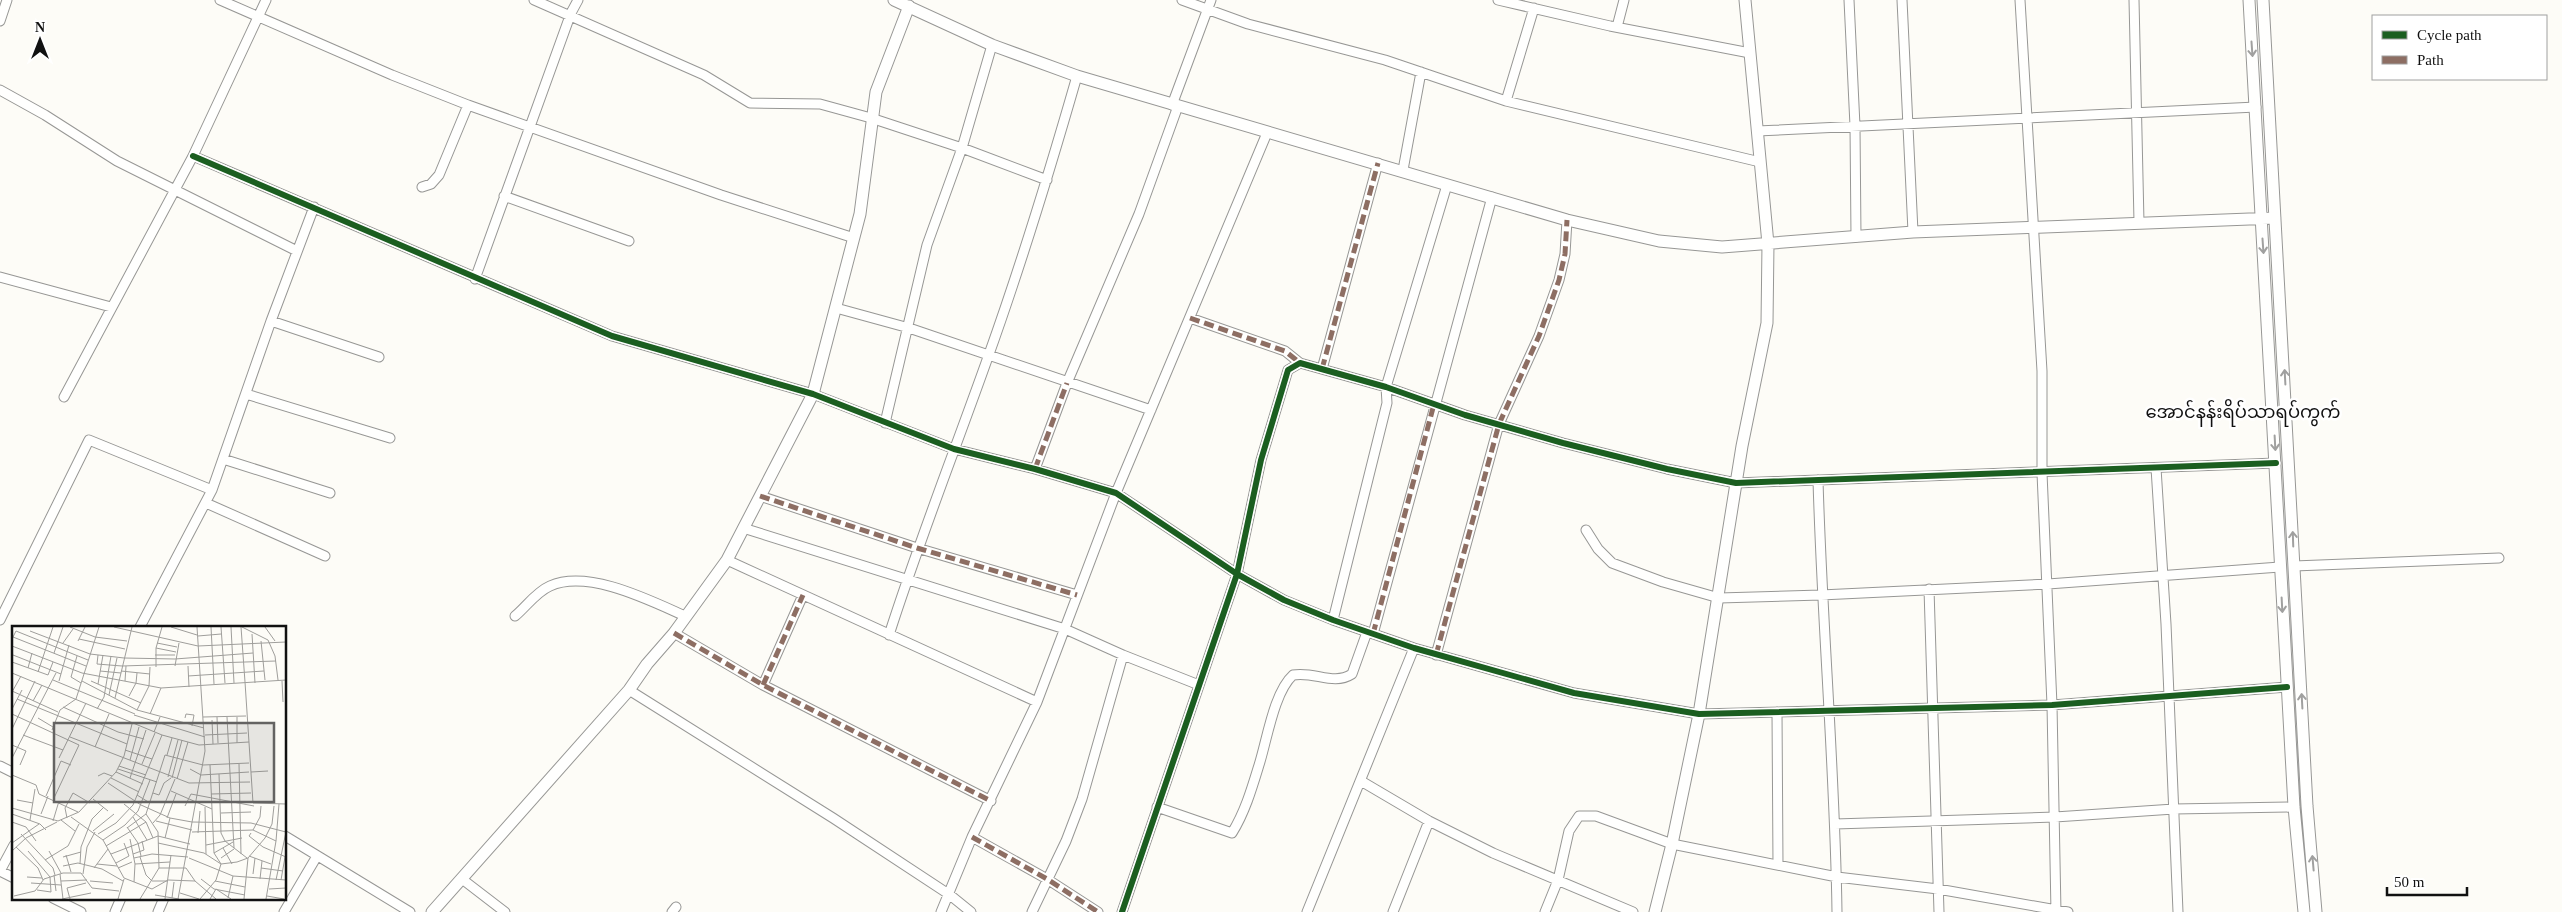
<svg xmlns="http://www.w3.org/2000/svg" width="2562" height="912" font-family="'Times New Roman','Noto Sans Myanmar',serif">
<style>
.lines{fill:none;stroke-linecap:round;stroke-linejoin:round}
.minor-casing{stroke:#979795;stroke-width:11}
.tertiary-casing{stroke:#979795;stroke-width:13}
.minor{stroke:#fffffe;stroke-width:9}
.tertiary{stroke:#fffffe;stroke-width:11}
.quiet{stroke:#8d6e63;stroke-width:5;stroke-dasharray:10 5;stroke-linecap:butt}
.cycleway-casing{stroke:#fff;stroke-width:9}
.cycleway{stroke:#1b5e20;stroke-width:6}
.oneway{stroke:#a0a09f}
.labels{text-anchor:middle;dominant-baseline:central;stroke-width:5;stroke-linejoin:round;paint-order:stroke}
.quarter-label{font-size:18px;fill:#111;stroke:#fff}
.inset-road{fill:none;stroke:#9f9e9b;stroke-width:1}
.view{fill:#646362;fill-opacity:0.15;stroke:#646362;stroke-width:2.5}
.inset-edge{fill:none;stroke:#111;stroke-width:2.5}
</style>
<rect width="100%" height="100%" fill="#fdfcf7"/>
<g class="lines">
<g class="minor-casing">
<path id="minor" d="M220,0L392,75L468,105L721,195L854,238
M534,0L704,75L750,103L820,104L871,118L962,148L1047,180
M1182,0L1248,24L1385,60L1506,101L1760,162
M1498,0L1610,26L1750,53
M1849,0L1855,126L1856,237
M1902,0L1913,232
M2020,0L2042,371V473L2052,705L2056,912
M2134,0L2139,222
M0,21L7,0
M1617,27L1624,0
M0,90L45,115L117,161L297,251
M1506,101L1534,8
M1172,105L1211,0
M1757,131L2256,107
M193,156L612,336L813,394L954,449L1035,469L1116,493L1237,574L1284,600L1333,620L1414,648L1574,693L1699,714L2052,705L2287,687
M1403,170L1421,72
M422,187L431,184L439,175L468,105
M504,196L629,241
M0,277L111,307
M475,279L571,13L578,0
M836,308L909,328L1151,410
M1190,318L1285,351L1300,363
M271,321L379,357
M1322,369L1378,163
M246,394L390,438
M64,397L193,156L266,0
M885,423L927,245L962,148L992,45
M223,459L330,493
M2156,468L2166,624L2178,912
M1035,469L1067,383L1139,214L1178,106
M1818,480C1822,624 1835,768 1837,912
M760,496L917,548L1077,595
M206,503L325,556
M743,528L1065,629L1123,655L1199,685
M1586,530L1598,549L1612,563L1663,582L1719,598L1821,595L2048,584L2280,567
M727,560L1037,702
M2294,566L2499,558
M1929,589L1939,912
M515,616C526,607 536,592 550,586C588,569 649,600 685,616
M0,620L89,440L212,490
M1333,620L1387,403L1386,387L1447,185
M140,627L212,490L271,321L314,207
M674,633L763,685L991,801
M1373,634L1492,197
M889,635C919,541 955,450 988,357C1021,265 1050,170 1077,76
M1436,655L1499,424L1539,336L1559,280L1565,254L1567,220
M763,685L803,595
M629,690L833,818L950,895L971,912
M1777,712L1778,865
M0,766L14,773
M1361,781L1429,821L1493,853L1633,912
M1157,807L1232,833C1245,812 1252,788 1259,765C1267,740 1274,692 1293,675C1315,671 1333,686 1352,674L1367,632
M1835,824L2055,817L2174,809L2294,807
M285,836L410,912
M972,837L1047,879L1098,912
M0,871L14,845
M0,871L14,878
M462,879L505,912
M53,898L81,912
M115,912L121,898
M158,912L164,898
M284,912L317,856
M672,912L676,907
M941,912L972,837L1037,702L1116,493L1267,133
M1032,912L1066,841L1082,799L1123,655
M1122,912L1237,574L1261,460L1288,370L1300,363L1386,387L1465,415L1563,443L1667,469L1736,483L2276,463
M1307,912L1414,648
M1393,912L1429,821
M1545,912L1558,880L1569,831L1579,816H1596L1672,844L1837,877L1938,889L2068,912"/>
</g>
<g class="tertiary-casing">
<path id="tertiary" d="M894,0L992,45L1077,76L1567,220L1659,241L1722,247L1913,232L2275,218
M2249,0L2294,807L2304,912
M2263,0L2307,806L2316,912
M432,912L629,690L647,664L674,633L727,560L813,394L860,214L876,92L909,6
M1655,912L1672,844L1699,714L1742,446L1767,323L1768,244L1745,0"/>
</g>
<use href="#minor" class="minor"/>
<use href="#tertiary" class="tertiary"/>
<path class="quiet" d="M1190,318L1285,351L1300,363
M1322,369L1378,163
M1035,469L1067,383
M760,496L917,548L1077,595
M674,633L763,685L991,801
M1373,634L1434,404
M1436,655L1499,424L1539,336L1559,280L1565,254L1567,220
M763,685L803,595
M972,837L1047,879L1098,912"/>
<g class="cycleway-casing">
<path id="cycleway" d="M193,156L612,336L813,394L954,449L1035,469L1116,493L1237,574L1284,600L1333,620L1414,648L1574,693L1699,714L2052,705L2287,687
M1122,912L1237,574L1261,460L1288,370L1300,363L1386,387L1465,415L1563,443L1667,469L1736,483L2276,463"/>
</g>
<use href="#cycleway" class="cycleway"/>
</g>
<defs><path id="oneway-shaft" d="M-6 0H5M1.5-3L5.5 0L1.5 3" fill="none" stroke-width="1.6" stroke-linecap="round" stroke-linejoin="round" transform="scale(1.25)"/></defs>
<g class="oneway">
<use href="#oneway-shaft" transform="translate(2252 49) rotate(86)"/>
<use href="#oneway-shaft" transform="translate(2263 246) rotate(86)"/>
<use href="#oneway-shaft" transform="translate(2285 377) rotate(-93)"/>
<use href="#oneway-shaft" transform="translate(2275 443) rotate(87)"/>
<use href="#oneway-shaft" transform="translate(2293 539) rotate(-92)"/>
<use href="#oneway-shaft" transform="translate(2282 605) rotate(87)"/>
<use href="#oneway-shaft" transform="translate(2302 701) rotate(-93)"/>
<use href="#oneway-shaft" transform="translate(2313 863) rotate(-95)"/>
</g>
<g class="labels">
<g class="quarter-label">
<text x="2243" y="412">အောင်နန်းရိပ်သာရပ်ကွက်</text>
</g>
</g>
<g transform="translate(12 626)">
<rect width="274" height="274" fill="#fdfcf7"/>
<path class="inset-road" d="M58,1L83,11L115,15M102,1L186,20L274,16M159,1L185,9M199,1L202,58M209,1L213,57M219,1L222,57M229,1L233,56M230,1L256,14L263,30L266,54M253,1L263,15M18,5L78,28L112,32L163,33L241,27M240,8L243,57M186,10L209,8M1,11L74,40M0,13L4,5L76,34M67,13L113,23M66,15L73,1M249,15L253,54M51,17L61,3M145,17L165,21M0,20L70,47L149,62L274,54M144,22L164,26M42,27L51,1M1,29L49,48M86,29L85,38L110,40L264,35M143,29H163M65,30L59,51L69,57M0,36L36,49L41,36M163,40L167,17M176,40L177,61M144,41V22L150,1M16,42L20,27M88,45L109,47M109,45L138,48M26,46L41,1M0,47L150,109L187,119L237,116M176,50L252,45M41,54L123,88M47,55L57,19M70,55L125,84L192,102M79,55L129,77M113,55L114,40M270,55L271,76M233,56L241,177L274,178M86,58L91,29M0,65L46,86M0,66L9,50M97,69L105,32M117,70L124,57L125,47M103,72L120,1M5,73L115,118M21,75L30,59M51,81L106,106L132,113M0,83L10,64M85,83L92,71L99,30M125,84L137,60L138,41M0,88L67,119M138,88L149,62M122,89L193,111M191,91L234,90M205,91L206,117M215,91L222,222M225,91V117M26,92L41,101M173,92L174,88L182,89L180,100M200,94L201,118M0,103L23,55M40,104L48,84L64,73L87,1M142,106L148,91M11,109L51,124M193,109L235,107M58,111L177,157L238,156M0,119L14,125L8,139M83,121L97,88M113,124L140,133M155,129L160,112M0,132L44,47M47,132L74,77M118,134L127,101M130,138L143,107M227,138L229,228M107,140L134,149M106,143L145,156M178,143L189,149L237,146M104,146L131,158M239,146L256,145M207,148L209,207L213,215L235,232M0,149L24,159M86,150L92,147L100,150M156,151L166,114M99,152L127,166M118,152L134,104M160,152L170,114M165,153L176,116M96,157L129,179L158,192L180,196L239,197L274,206M24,159L27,168L66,186M159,165L200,183M141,167L147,169L152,157L159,152M199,168L239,167M125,169L138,177M34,170L49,135L59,139M42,172L67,119M81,173L96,185M5,174L21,177M173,180L179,168L242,180M193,181L194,228M0,182L46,195L67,186L104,146L112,130L120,98M209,187L239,186M0,188L28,198L34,204M29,188L36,170M59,191L91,214L112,252L140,263L156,254L183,255M121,191L135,214M55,192L53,182L61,167L78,177M155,192L164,168M18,194L23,163M49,194L63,205M41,195L47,175M144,195L180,204M0,196L14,201L24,215M134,196L141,212M141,197L148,189L163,153M115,201L126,217L129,230M115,202L134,188L153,129L191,139L237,137M241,204L248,191L249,180M81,205L102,188M180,206L241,204L264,215L267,178M186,207L188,185M239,207L237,210L251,221L274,231M9,208L41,242L43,249M86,208L104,197L121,179L150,109M153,212L158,192M118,213L123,238L158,236M91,214L113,199L126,185L138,154M0,217L27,198M146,217L192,227L209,238L225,236L236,232L253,212L260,198L262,180M194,219L230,212M94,220L134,196L112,178M4,221L26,242L31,254M211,222L220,238M0,225L14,212L45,196M16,225L38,251L39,266L25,264M37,225L49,247M202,227L221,216M99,228L146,210L178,218M121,228L132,224L130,215M54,229L59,246M237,230L259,238M51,231L69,226M128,231L134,249L140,255H155M122,232L140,228L176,231M177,232L221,250L274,254M209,232L222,223M33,234L56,220L67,198M104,237L117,230L112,217M68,238L69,221L80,193L92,181M85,238L105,240M51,240L66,237L90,243L111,255M82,242L96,223M106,242L120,236M147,242H174M174,242L183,255L204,273M249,242L271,245M48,248L51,273M71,248L75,221L83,206M241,248L243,232M42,249L44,265M15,251L30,252M189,253L202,263L233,269M248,253L250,235M264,254L274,206M269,254L273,231M49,255L75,254M78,255L101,257M203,255L233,261M122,256L123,238M19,257L49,259M257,263L274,262M168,267L187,273M143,269L167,273M2,270L23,265L32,253L51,247H69L80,262L107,265M255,270L272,273M160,272L162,256M216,272L221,250M50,273L79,267M58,273L55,262L74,257M106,273L112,253M128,273L147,242L146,206L134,188M153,273L159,229M166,273L193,125L185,1M188,273L204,254L209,238L202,227L198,139M198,273L204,263L219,273M232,273L236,232M254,273L264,215"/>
<path class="view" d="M42,97H262V176H42Z"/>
<rect width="274" height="274" class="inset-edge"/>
</g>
<rect x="2372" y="15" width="175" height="65" fill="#ffffff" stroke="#a0a0a0"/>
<rect x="2382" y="31" width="25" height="8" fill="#1b5e20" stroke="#a0a0a0"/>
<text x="2417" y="40" font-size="15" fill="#111111">Cycle path</text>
<rect x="2382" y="56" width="25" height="8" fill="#8d6e63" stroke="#a0a0a0"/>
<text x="2417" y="65" font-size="15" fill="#111111">Path</text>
<g transform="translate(40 40)" stroke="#ffffff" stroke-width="4" paint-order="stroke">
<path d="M0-4L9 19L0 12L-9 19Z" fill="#111111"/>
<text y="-8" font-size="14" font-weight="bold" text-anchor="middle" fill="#111111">N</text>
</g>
<path d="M2387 887v8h80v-8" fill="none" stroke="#111111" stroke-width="2.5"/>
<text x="2394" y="887" font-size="15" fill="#111111" stroke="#ffffff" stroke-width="4" paint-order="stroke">50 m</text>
</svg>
